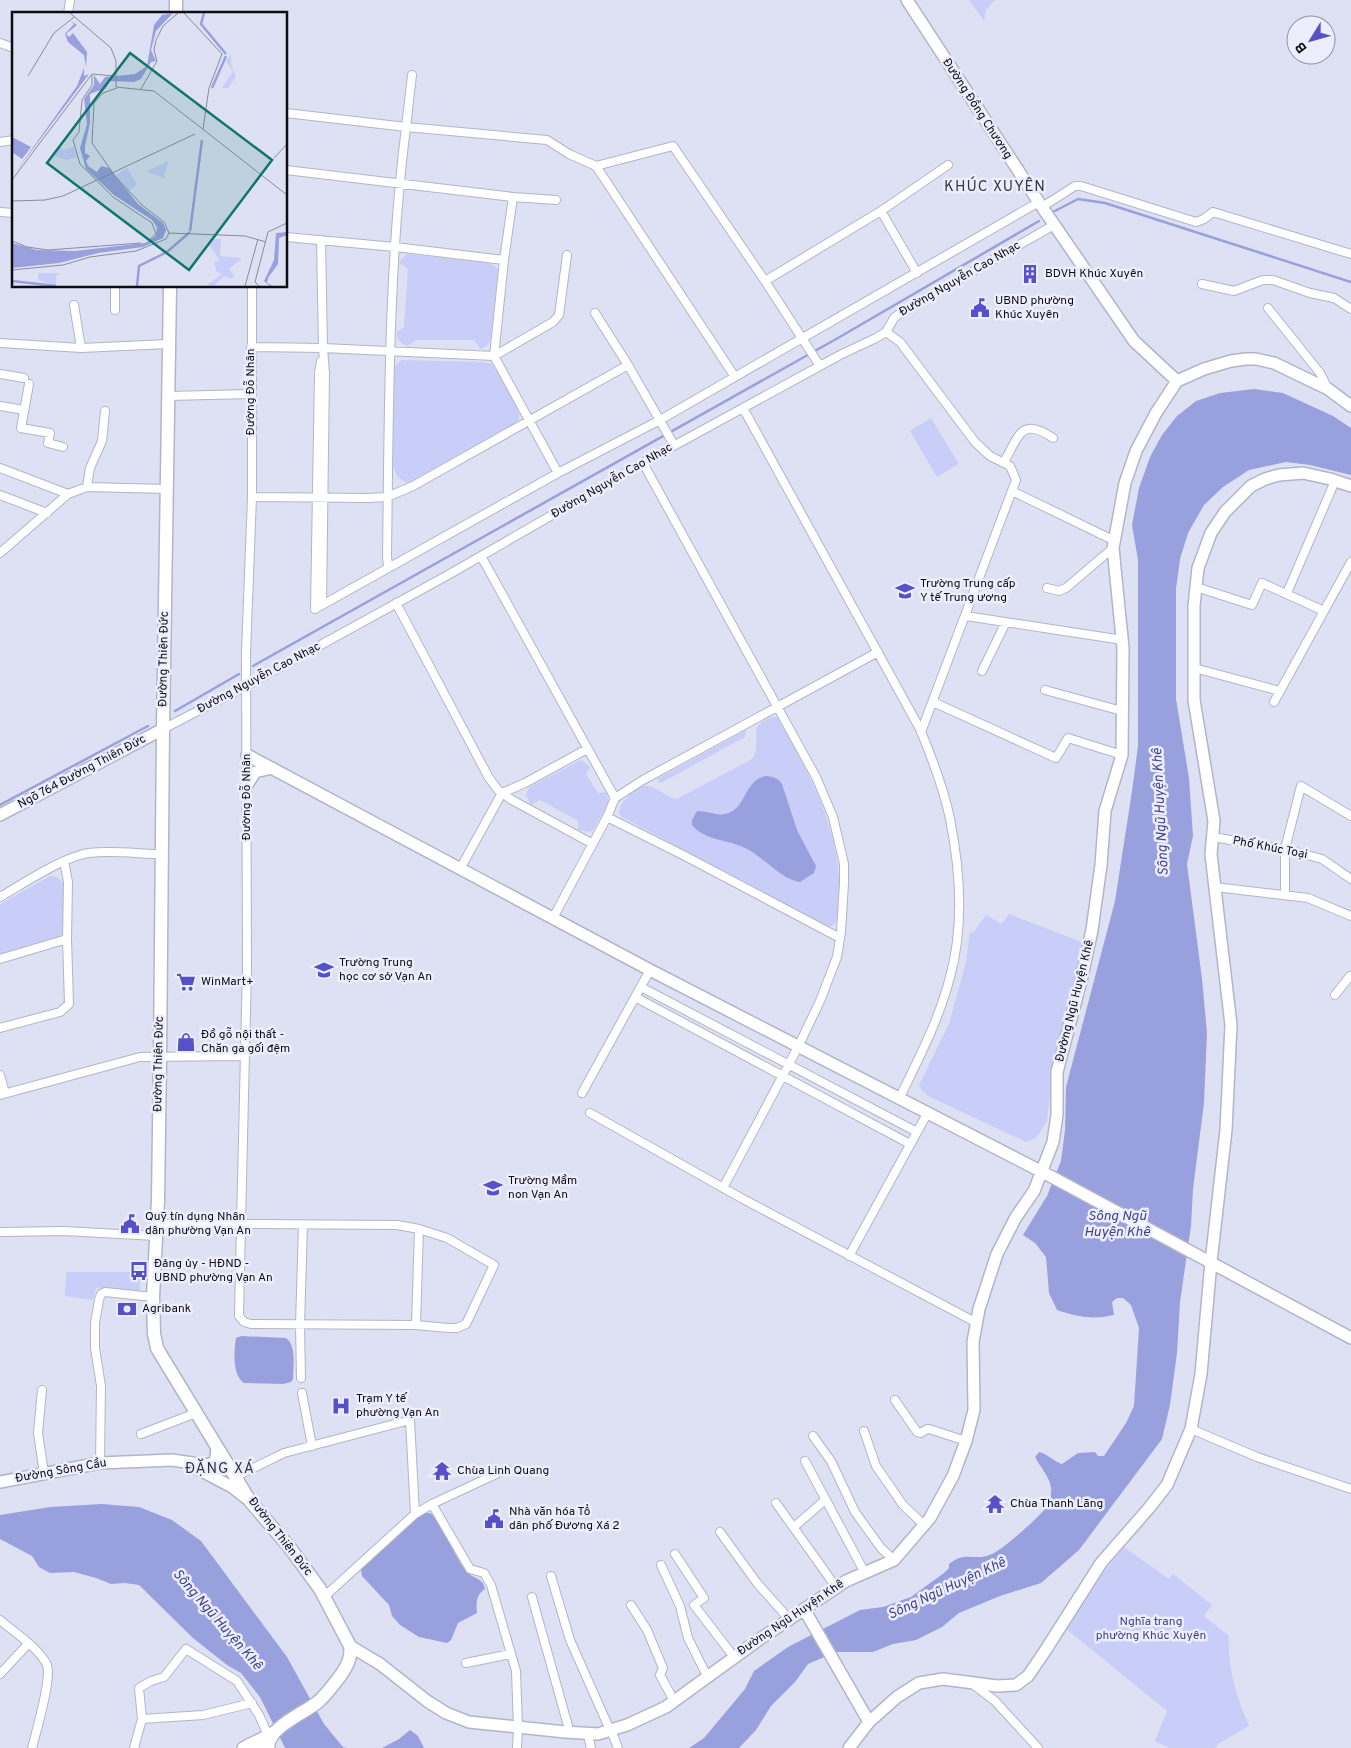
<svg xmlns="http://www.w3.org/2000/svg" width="1351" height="1748" font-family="Overpass,sans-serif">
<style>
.green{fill:#c9cef9}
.water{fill:#99a0de}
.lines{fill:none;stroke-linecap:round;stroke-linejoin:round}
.stream{stroke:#99a0de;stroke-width:2.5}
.street-casing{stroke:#b2b5c6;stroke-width:10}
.secondary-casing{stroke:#b2b5c6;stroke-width:14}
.primary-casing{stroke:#b2b5c6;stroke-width:15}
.street{stroke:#fff;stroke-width:8}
.secondary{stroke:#fff;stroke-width:11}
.primary{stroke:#fff;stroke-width:12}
.labels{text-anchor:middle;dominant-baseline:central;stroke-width:5;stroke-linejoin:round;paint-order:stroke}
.street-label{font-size:12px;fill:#0c0d12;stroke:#eceefd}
.poi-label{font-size:12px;fill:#0c0d12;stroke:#eceefd;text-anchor:start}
.park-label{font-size:12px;fill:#41428c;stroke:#eceefd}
.water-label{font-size:14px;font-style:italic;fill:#42438d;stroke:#eceefd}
.quarter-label{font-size:15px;letter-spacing:1px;fill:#353745;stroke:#eceefd}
.inset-river{fill:none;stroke:#99a0de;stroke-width:2.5}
.inset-road{fill:none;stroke:#8a8c99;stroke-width:1}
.view{fill:#0f766e;fill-opacity:0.15;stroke:#0f766e;stroke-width:2.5}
.inset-edge{fill:none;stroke:#0c0d12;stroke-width:2.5}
</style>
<rect width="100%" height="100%" fill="#dee1f3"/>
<path class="green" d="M969,0H995L986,10L984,21Z
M407,254L490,263L498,269L491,337L488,345L481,349L474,340H416L408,346C402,344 396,340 397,332L404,327L408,269L400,263V261Z
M402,360L482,362L492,364C500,378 520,404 519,419L515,424L408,483C400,481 394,473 393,465L394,370L395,366Z
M931,418L959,464L937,477L910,431Z
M772,717H777L779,720C811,778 839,826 840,895C841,905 841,920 832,926L829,927L808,917L622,817L619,813C619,802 638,784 648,786C658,788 667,797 677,799L752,759C764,740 744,727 772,717Z
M746,730L745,737L661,783L657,779Z
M581,760L590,767L586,774L598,793L606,792L609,802L594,829L590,832L578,830V821L540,800L531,805L526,795L528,789L535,784Z
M50,876L57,877L64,884V925L62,935L54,939L0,954V904Z
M1009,914L1084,943L1053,1069L1047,1121L1039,1134L1034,1139L1026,1142L928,1096L920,1088L919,1085L949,1024L966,962L970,932L973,933L986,915L1001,924Z
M66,1272H140V1291L96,1288L93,1300L65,1296Z
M1124,1547L1169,1579L1173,1574L1212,1605L1204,1616L1229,1636C1227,1667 1237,1698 1249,1726L1218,1744L1215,1748H1169L1155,1741L1167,1711L1065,1628L1089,1591Z"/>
<path class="water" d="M1254,389L1283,393L1333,416L1351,428V475L1310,465L1286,462L1249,470L1223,487L1204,505L1188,533L1180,559L1176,589V699L1189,778L1193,836L1187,864L1202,979L1207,1033L1204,1103L1193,1189L1191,1226L1180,1302L1177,1353L1170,1405L1162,1439L1079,1550L1041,1583L1000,1596L959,1613L942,1627L916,1640L893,1644L873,1652H836L808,1664L795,1682L771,1706L756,1730L739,1748H689L704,1738L745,1689L754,1671L788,1647L860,1610L883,1607L911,1597L944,1573L949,1568V1564C966,1550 975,1562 992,1554C1002,1550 1042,1515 1047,1506C1050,1501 1052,1493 1051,1488C1050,1477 1040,1467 1035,1457L1039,1452C1048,1454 1053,1461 1062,1464L1078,1453L1095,1452L1098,1456H1104L1126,1423L1134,1406L1139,1328L1131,1305L1123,1298H1117L1112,1302L1114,1315C1091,1320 1079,1317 1057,1310L1049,1293L1046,1257L1035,1243L1023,1235L1047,1196L1061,1161L1065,1130L1066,1087L1115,901L1132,791L1138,746V560L1132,525L1139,488L1150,457L1162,435L1177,416L1196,401L1220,393Z
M767,776C774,777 778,778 782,784L797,830L816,866L814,873L800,882C781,880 763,856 745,848C727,839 705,841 692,825V820L697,811C706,811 720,816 725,814C747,810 744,778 767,776Z
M241,1336L286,1338C297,1346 293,1367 293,1379L291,1382L283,1384L244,1383C232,1375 234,1351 236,1338Z
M102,1504L139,1507L172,1520L201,1541L287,1657L324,1724L343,1747L347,1748H285L260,1697L241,1673L227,1665L193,1638L139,1585L125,1583L111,1584L96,1578L74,1572L50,1573L39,1567L32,1556L0,1539V1515L50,1507Z
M424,1513H430L434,1516C446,1533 454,1555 466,1571C472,1579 483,1577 485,1589C476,1595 476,1603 477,1613L458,1623L451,1640L447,1643L419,1637L400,1625L392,1616L389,1605L362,1576L361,1570L362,1566L414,1520Z
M410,1730L418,1736L424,1748H382L399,1739Z"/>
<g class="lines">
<path class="stream" d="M1051,213L1078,199L1105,203L1351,282
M253,666L838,338L1039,221
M175,711L239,674
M0,805L148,726"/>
<g class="street-casing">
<path id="street" d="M68,14L70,0
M0,43L14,48
M286,113L406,127L412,75
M0,142L14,140
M286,170L513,197L556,200
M513,197L504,260L494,356L558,473
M1042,207L1075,186H1081L1196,222L1204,219L1213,212L1351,254
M881,211L917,273
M0,212L14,213
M286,237L395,247L504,260
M321,240L323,348L325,373L322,605
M765,281L820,366
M1202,284L1234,291L1263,280H1273L1310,293L1334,298L1351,309
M74,305L81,348
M1268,308L1320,373L1328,389
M115,310V286
M595,313L628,365L674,445
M886,332L900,342L975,442L990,456L1010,466L1016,480L921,732
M0,343L81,348L168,344
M251,347L323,348L494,356L553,322L559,315L567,255
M0,374L24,378
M735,377L596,166L673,146L765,281L881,211L948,165
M29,384L21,428L50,433L48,443L63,447
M168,396L251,394
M0,406L24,410
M743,408L920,729C932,758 944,789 950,819C960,869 964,927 950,977C939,1020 918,1060 899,1099
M1004,462C1019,436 1021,416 1053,438
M643,463L816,777L833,817L844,864V883L841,932L837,957L820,1001L798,1047L723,1188
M0,468L68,494
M87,487L90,468L102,441L105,411
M1012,491L1115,541
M0,495L47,513
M252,497L368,498L387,497L413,486L628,365
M0,553L68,494L87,487L167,489
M481,556L615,798
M388,567L387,556C389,413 388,269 406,127L547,140L569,154L596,166
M1196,587L1252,605L1262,583L1324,611
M1047,588L1059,591L1066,588L1113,548
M1287,593L1335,481
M396,603L489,778L498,790L512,800L593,844
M315,609L558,473L660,420L1039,202
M315,609L319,373L321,361
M966,616L1123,640
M1194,668L1280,691
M982,671L1006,622
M1045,690L1122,711
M933,702L1056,758L1068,738L1122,755
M1274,702L1351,562
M163,729L246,686L448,575L646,461L840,355L876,338L886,332L894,318L902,312L1054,225
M607,817L683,855L840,938
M1213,837L1289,850L1322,859L1351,879
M460,869L502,793L525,783L587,749
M1215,887L1308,898L1351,916
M1285,895V849L1301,786L1351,816
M0,897C24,883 54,863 80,855C99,849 140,854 162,854
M553,918L607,817L615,798L643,780L878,652
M0,959L67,939
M641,987L917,1132
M1335,995L1350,976L1351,977
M635,997L910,1144
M0,1028L60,1012L69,1004L67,939L68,882L64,861
M0,1075L5,1093
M582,1093L650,970
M0,1095L140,1057L244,1056
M590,1113L743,1199L977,1323
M157,1224H241L247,967L246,652L252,497V286
M241,1224L397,1225L419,1229L447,1238L494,1265L466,1324L457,1328H448L416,1325L251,1324L244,1322L239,1316Z
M0,1232L64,1231L156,1236
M849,1256L927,1114
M416,1325L419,1229
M301,1378L300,1325L303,1225
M42,1390L38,1433L44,1473
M302,1393L312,1446
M895,1400L917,1432L921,1433L927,1429H929L966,1441
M1191,1429L1257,1457L1351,1489
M864,1431L876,1466L903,1505L924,1525
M141,1434L196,1413
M813,1436L831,1461L855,1512L881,1548L894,1560
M805,1461L865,1573
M100,1463L101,1386L95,1348V1323L99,1300L101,1294L105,1292L153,1297
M235,1477L284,1453L410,1420L415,1514L324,1597
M776,1503L836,1587
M432,1504L470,1569L484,1573L491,1585L516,1671L518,1727L517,1748
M415,1514L432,1504L507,1469
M794,1527L825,1500
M720,1532L757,1583L789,1619
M675,1554L704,1598L694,1605L734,1657
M661,1565L680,1606L688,1638L707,1676
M551,1576L570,1640L610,1730
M532,1597L570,1733
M631,1605L647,1630L663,1668L660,1675L674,1701
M0,1620C14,1632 40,1649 47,1665C52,1679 36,1732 32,1748
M466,1663L511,1654
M0,1674L28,1644
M974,1685L995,1701L1038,1748
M142,1719L203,1715L252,1703
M611,1730L618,1748
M588,1734L591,1748
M134,1748L142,1719L139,1688L151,1681L164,1677L186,1649L237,1681L259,1715L268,1735"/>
</g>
<g class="secondary-casing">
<path id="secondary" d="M907,0L1042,207L1134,341L1177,381
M247,755L650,970L1052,1177L1351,1338
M247,785L255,772L272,768
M0,815L163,729
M194,1467L232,1487L246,1498
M0,1482L100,1463L172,1460L206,1465L213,1463L216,1459L217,1447
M804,1609L869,1722
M350,1646L380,1664L427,1701L446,1713L469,1722L565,1732L598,1734L627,1725L666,1707L757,1641L846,1581L894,1560L930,1518L953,1476L966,1441L974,1410L973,1342L979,1309L997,1254L1016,1217L1034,1191L1053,1142L1057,1115V1072L1081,981L1092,930L1101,865L1105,811L1122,755L1123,648L1113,548L1125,483L1136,451L1156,413L1177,381L1204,369L1231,361L1246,359H1256L1274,363L1328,389L1351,406
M243,1748L274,1732
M849,1748L869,1722L897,1697L919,1683L943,1679L997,1686L1016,1685L1028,1676L1045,1651L1101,1563L1149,1508L1167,1485L1191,1429L1201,1374L1211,1262L1226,1130L1231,1025L1211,854L1214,821L1194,700V606L1198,568L1211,533L1225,512L1251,486L1265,479L1279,475L1303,473L1330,479L1351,486"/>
</g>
<g class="primary-casing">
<path id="primary" d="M176,14V0
M170,286L163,729L160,1058L158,1200L153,1297L154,1334L157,1348L161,1355L250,1501L290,1548L320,1589L350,1646C352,1657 347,1666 341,1675C334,1684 327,1694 318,1702C303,1714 268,1727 268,1748
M249,1745L256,1744L261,1748"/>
</g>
<use href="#street" class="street"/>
<use href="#secondary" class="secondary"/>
<use href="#primary" class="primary"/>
</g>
<defs>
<g id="building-bare" transform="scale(1.5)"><path d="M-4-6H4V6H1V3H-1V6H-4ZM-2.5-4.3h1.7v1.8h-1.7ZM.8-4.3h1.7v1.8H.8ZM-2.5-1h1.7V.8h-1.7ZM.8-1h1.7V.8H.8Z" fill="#5651c9" stroke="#eceefd" stroke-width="2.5" paint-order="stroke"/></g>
<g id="civic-bare" transform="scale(1.5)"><path d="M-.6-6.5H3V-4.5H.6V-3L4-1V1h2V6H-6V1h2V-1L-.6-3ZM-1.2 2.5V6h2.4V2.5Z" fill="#5651c9" stroke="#eceefd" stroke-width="2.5" paint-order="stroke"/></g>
<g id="university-bare" transform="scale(1.5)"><path d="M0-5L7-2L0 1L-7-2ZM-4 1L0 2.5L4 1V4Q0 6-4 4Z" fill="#5651c9" stroke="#eceefd" stroke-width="2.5" paint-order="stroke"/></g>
<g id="school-bare" transform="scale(1.5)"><path d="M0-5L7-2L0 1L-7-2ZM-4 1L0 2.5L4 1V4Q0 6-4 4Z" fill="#5651c9" stroke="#eceefd" stroke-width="2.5" paint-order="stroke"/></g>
<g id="supermarket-bare" transform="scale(1.5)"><path d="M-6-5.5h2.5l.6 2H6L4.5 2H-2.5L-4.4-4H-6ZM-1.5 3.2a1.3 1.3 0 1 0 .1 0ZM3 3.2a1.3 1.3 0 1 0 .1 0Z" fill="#5651c9" stroke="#eceefd" stroke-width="2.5" paint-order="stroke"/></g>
<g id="shop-bare" transform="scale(1.5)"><path d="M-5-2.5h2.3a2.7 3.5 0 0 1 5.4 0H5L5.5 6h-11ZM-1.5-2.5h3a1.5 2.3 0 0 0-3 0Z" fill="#5651c9" stroke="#eceefd" stroke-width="2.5" paint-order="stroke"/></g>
<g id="bus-bare" transform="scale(1.5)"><path d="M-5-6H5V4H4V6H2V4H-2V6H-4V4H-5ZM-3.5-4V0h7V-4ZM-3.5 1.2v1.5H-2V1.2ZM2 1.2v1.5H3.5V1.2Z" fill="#5651c9" stroke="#eceefd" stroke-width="2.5" paint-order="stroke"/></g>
<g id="bank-bare" transform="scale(1.5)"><path d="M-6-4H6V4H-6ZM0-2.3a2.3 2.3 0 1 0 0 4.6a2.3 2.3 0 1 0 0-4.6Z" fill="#5651c9" stroke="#eceefd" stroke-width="2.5" paint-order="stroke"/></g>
<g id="hospital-bare" transform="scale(1.5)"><path d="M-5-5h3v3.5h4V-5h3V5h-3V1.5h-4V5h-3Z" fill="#5651c9" stroke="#eceefd" stroke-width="2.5" paint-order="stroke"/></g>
<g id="temple-bare" transform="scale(1.5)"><path d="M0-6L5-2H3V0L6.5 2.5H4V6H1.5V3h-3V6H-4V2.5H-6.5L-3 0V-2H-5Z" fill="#5651c9" stroke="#eceefd" stroke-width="2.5" paint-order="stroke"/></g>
</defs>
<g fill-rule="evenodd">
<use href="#building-bare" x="1030" y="274"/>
<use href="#civic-bare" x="980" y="308"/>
<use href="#university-bare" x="905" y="591"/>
<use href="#school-bare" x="324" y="970"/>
<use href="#supermarket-bare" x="186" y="982"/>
<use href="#shop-bare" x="186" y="1042"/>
<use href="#school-bare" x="493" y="1188"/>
<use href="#civic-bare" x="130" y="1224"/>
<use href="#bus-bare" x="139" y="1271"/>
<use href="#bank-bare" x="127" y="1309"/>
<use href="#hospital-bare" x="341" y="1406"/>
<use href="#temple-bare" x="442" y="1471"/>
<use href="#temple-bare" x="995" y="1504"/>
<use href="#civic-bare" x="494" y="1519"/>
</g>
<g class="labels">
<g class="street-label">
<text transform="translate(977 109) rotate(57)">Đường Đồng Chương</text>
<text transform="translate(960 279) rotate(-30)">Đường Nguyễn Cao Nhạc</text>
<text transform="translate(251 392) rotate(-90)">Đường Đỗ Nhân</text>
<text transform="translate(612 481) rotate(-30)">Đường Nguyễn Cao Nhạc</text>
<text transform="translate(164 659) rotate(-89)">Đường Thiên Đức</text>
<text transform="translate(259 678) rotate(-28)">Đường Nguyễn Cao Nhạc</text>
<text transform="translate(82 772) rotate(-28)">Ngõ 764 Đường Thiên Đức</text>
<text transform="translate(247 797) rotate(-90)">Đường Đỗ Nhân</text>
<text transform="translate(1270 848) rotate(11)">Phố Khúc Toại</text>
<text transform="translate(1075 1001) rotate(-76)">Đường Ngũ Huyện Khê</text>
<text transform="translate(159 1064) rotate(-89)">Đường Thiên Đức</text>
<text transform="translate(61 1471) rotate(-10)">Đường Sông Cầu</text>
<text transform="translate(280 1537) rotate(52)">Đường Thiên Đức</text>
<text transform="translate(791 1618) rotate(-34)">Đường Ngũ Huyện Khê</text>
</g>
<g class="poi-label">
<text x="1045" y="274">BDVH Khúc Xuyên</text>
<text x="995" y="301">UBND phường<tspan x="995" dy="14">Khúc Xuyên</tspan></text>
<text x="920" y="584">Trường Trung cấp<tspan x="920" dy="14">Y tế Trung ương</tspan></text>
<text x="339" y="963">Trường Trung<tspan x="339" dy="14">học cơ sở Vạn An</tspan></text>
<text x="201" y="982">WinMart+</text>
<text x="201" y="1035">Đồ gỗ nội thất -<tspan x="201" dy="14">Chăn ga gối đệm</tspan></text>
<text x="508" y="1181">Trường Mầm<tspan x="508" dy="14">non Vạn An</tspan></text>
<text x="145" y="1217">Quỹ tín dụng Nhân<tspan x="145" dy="14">dân phường Vạn An</tspan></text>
<text x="154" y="1264">Đảng ủy - HĐND -<tspan x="154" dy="14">UBND phường Vạn An</tspan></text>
<text x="142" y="1309">Agribank</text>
<text x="356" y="1399">Trạm Y tế<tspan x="356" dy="14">phường Vạn An</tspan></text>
<text x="457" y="1471">Chùa Linh Quang</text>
<text x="1010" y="1504">Chùa Thanh Lãng</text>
<text x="509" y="1512">Nhà văn hóa Tổ<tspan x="509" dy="14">dân phố Đương Xá 2</tspan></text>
</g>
<g class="park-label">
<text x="1151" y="1622">Nghĩa trang<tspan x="1151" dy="14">phường Khúc Xuyên</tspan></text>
</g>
<g class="water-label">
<text transform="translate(1161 812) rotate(-93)">Sông Ngũ Huyện Khê</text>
<text x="1117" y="1216">Sông Ngũ<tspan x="1117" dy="16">Huyện Khê</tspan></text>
<text transform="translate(947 1589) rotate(-25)">Sông Ngũ Huyện Khê</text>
<text transform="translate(217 1620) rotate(49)">Sông Ngũ Huyện Khê</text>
</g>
<g class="quarter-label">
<text x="995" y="187">KHÚC XUYÊN</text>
<text x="220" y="1469">ĐẶNG XÁ</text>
</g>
</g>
<g transform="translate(12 12)">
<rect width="275" height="275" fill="#dee1f3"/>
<path d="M219,42V52L224,65L216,76H210L221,59L214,49ZM48,135L50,138L62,135L65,145L55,148L43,144V138ZM157,149L152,163L154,167L134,159ZM115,156L125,172L117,179L104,163ZM198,227H209L208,244L230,246L217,257L222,263L219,267L212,264L202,274L195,273L210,262L205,260L202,250L208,249L197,233ZM26,261H48L44,264V274L26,268Z" fill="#c9cef9"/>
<path d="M161,1L144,19L139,38L144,49L139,50L129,67L122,70L97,69L94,76L78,82V111L73,134V141L78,144L74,149L76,154L85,160L89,154L97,156L126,192L151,211L154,218L151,226L131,235L86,241L47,251L0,256V231L25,238L63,239L133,231L144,224L145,215L140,208L102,183L74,157L68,136L75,112L72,87L82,73V63L88,72L93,65L123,62L135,54L142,13L150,3ZM59,9L65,13L54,22L57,25L61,21L75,40L74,55L72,43L56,30L53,22L62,12ZM72,56V64L77,62L0,165L65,74ZM0,125L19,135L10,147L0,140ZM275,220V223L267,226L266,252L256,266L255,271L261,274H258L252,269L262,248L264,221Z" fill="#99a0de"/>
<path class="inset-river" d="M192,1L189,12L214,42M200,76L214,44M178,219L190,128M0,269L44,274M125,274L127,254L155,240L178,220"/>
<path class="inset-road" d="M58,1L99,36L104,49V75L142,79L275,183M172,1L210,42L197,76L191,117M80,63V73L70,88L67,120L61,128L68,152L101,185L140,211L144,222L136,229M16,64L42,21L62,5M129,77L145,49L142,38L144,28L151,14L166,1M262,146L275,132M0,168L80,62L102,64M0,189L33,188L51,184L183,122M157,221L233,224L254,230M0,229L15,235L36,238L129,231M0,258L51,253L78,245L124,239L154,227L157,221L152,210L130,193L103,164L80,131L82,91L91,81L105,76M233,274L246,227M247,274L243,270L256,220L275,211"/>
<path class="view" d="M118,41L260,148L177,258L35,151Z"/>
<rect width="275" height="275" class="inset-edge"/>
</g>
<g transform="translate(1311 40) rotate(233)"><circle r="24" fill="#eceefd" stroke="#92949f"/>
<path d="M0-4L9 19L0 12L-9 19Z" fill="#5651c9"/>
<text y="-8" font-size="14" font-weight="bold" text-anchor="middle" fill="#0c0d12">B</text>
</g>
</svg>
